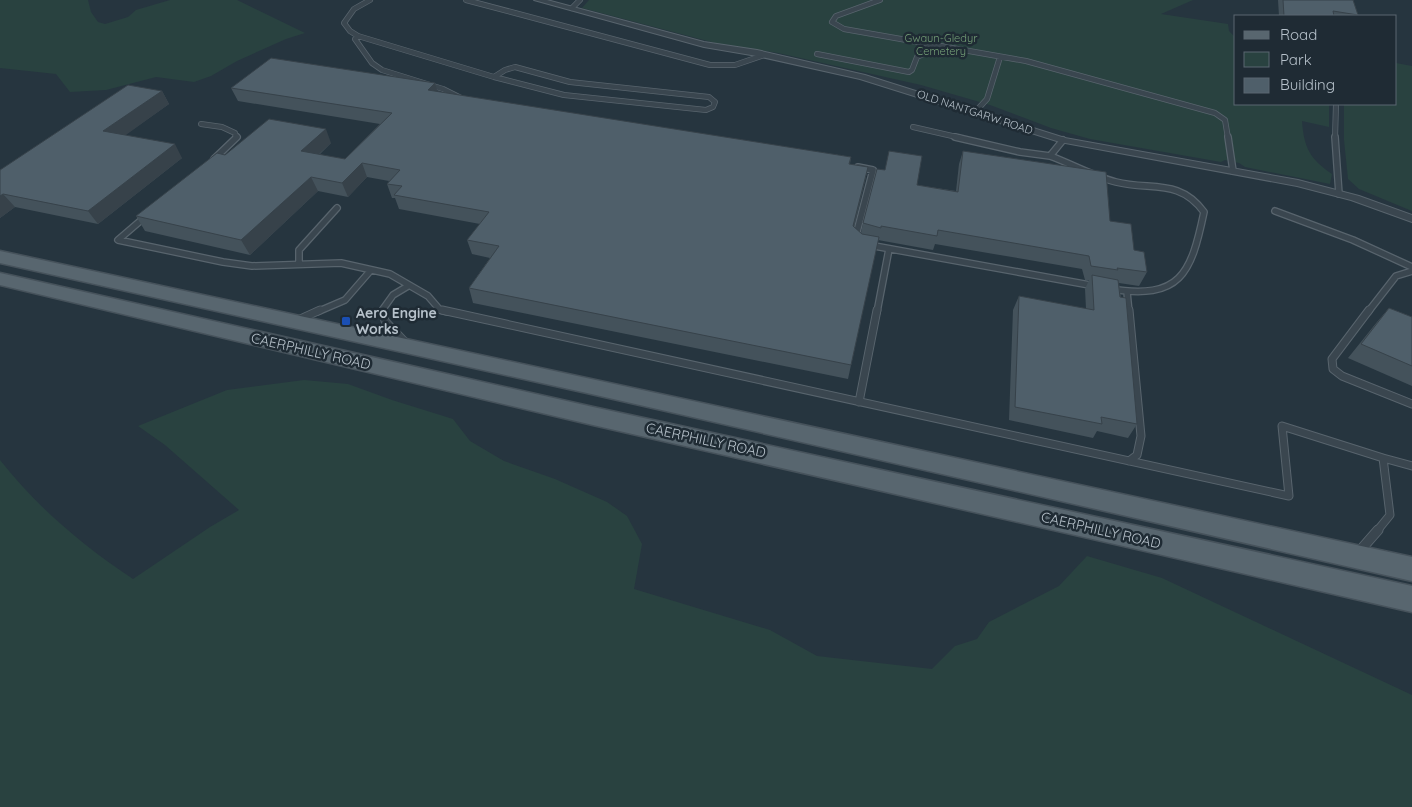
<svg xmlns="http://www.w3.org/2000/svg" width="1412" height="807" font-family="Quicksand,sans-serif">
<style>
.green{fill:#294240}
.lines{fill:none;stroke-linecap:round;stroke-linejoin:round}
.lane-far3-casing{stroke:#58646d;stroke-width:6}
.lane-far2-casing{stroke:#58646d;stroke-width:8}
.lane-far1-casing{stroke:#58646d;stroke-width:9}
.lane-casing{stroke:#58646d;stroke-width:11}
.street-casing{stroke:#58646d;stroke-width:2}
.primary-casing{stroke:#46525b;stroke-width:3}
.lane-far3{stroke:#3a464f;stroke-width:4.5}
.lane-far2{stroke:#3a464f;stroke-width:5.5}
.lane-far1{stroke:#3a464f;stroke-width:7}
.lane{stroke:#3a464f;stroke-width:9}
.street{fill:#3a464f;fill-rule:evenodd}
.primary{fill:#58666f;fill-rule:evenodd}
.wall{fill:#44525b}
.shaded-wall{fill:#37424a}
.building{fill:#4f5f6a;stroke:#37424a}
.transit-dot{fill:#1a4fb4;stroke:#1f2b34;stroke-width:2}
.labels{text-anchor:middle;dominant-baseline:central;stroke-width:5;stroke-linejoin:round;paint-order:stroke}
.far-park-label{font-size:11px;fill:#759f77;stroke:#1f2b34}
.far-street-label{font-size:11px;fill:#b6c1ca;stroke:#1f2b34}
.poi-label{font-size:14px;font-weight:bold;fill:#b6c1ca;stroke:#1f2b34;text-anchor:start}
.street-label{font-size:14px;fill:#b6c1ca;stroke:#1f2b34}
</style>
<rect width="100%" height="100%" fill="#26353f"/>
<path class="green" d="M0,0H88L91,12L98,22L105,24L128,17L136,10L170,0H237L305,33L286,39L237,61L211,76L194,82L156,77L106,90L70,92L56,74L0,68Z
M589,0H1193L1161,14L1228,24L1229,31L1236,38V104H1329V127L1302,121C1304,148 1310,159 1332,174L1330,184L1245,167L1239,163L1225,160L1221,162L1090,139L1051,128L990,105L921,85L778,53L715,43L582,8Z
M1396,63L1412,66V211L1359,189L1348,179L1344,140V104H1396Z
M304,380L348,384L392,400L453,419L470,441L504,461L555,479L607,502L627,516L642,544L634,589L770,630L817,656L932,669L955,646L977,639L989,622L1059,586L1087,556L1162,578L1412,695V807H0V460C38,508 82,545 133,579L210,527L239,510L165,445L138,426L227,390Z"/>
<g class="lines">
<g class="lane-far3-casing">
<path id="lane-far3" d="M370,0L354,9L344,23L350,31L358,36L494,77
M466,0L710,65H735L764,55
M880,0L836,16L832,22L844,29L1026,61L1215,113L1225,120L1228,138
M572,8L580,0
M358,36L355,39L372,63L382,70L443,89L461,98
M817,54L909,72L912,70L917,57L923,54L927,43
M515,67L570,82L709,97L715,102L713,107L706,110L564,95L494,77L505,70Z
M976,111L987,99L1000,57
M201,124L222,127L235,133L236,138
M913,127L961,138
M1335,138L1336,104"/>
</g>
<g class="lane-far2-casing">
<path id="lane-far2" d="M955,137L1020,152L1050,156
M1228,137L1233,171
M1335,137L1339,194
M1063,140L1050,156C1072,164 1093,176 1116,182C1151,191 1179,178 1204,212C1191,274 1181,300 1110,289
M214,159L237,137
M1275,211L1353,240L1412,267
M146,216L118,240L223,262L252,266L341,263L390,274L428,296L440,310L448,312
M855,239L873,170L858,167
M869,245L1095,286
M299,263V250L337,208
M1127,292L1129,312
M317,312L345,300L371,270
M383,312V309L393,295L408,286
M877,312L889,249
M1368,312L1396,276L1412,271"/>
</g>
<g class="lane-far1-casing">
<path id="lane-far1" d="M383,310L385,321L407,344
M442,310L1289,496L1282,426L1383,458
M1129,310L1141,436L1137,455L1129,461
M1369,310L1332,359L1333,369L1342,376L1412,404
M298,320L320,310
M859,402L877,310
M1377,531L1390,515L1383,458L1412,466"/>
</g>
<g class="lane-casing">
<path id="lane" d="M1357,554L1378,530"/>
</g>
<g class="street-casing">
<path id="street" d="M534,0H547L704,42L757,50L865,75L1065,138L1298,180L1359,196L1412,215V222L1351,200L1297,186L1060,142L860,79L757,56L704,47Z"/>
</g>
<g class="primary-casing">
<path id="primary" d="M0,251L1412,557V581L587,393L0,263Z
M0,273L593,407L1412,586V612L593,425L0,285Z"/>
</g>
<use href="#lane-far3" class="lane-far3"/>
<use href="#lane-far2" class="lane-far2"/>
<use href="#lane-far1" class="lane-far1"/>
<use href="#lane" class="lane"/>
<use href="#street" class="street"/>
<use href="#primary" class="primary"/>
</g>
<path class="wall" d="M1278,0H1353L1358,15L1357,16H1279Z
M435,83L437,92L851,157L850,164L868,167L865,181L854,227L861,233L863,223L917,185L956,191L959,164L963,151L1110,221L1134,250L1147,272L1139,286L1119,283L1137,424L1128,438L1097,431L1093,438L1009,420L1013,310L1019,296L1086,309L1085,289L1089,280H1085L1082,269L935,244L933,250L878,240L848,379L473,303L469,288L490,258L472,254L467,240L480,224L399,209L395,198H392L387,184L389,181L367,177L348,197L318,191L250,255L145,231L136,216L225,155L331,143L319,155L345,159L380,124L238,101L231,88Z
M162,91L169,104L125,135L182,158L98,224L15,207L0,218V170Z
M1389,308L1412,317V386L1348,358L1377,322Z"/>
<path class="shaded-wall" d="M435,83L439,97L428,90Z
M162,91L169,104L112,145L103,131Z
M326,129L331,143L307,165L301,151Z
M175,144L182,158L98,224L88,211Z
M362,163L367,177L348,197L342,183Z
M868,167L865,181L850,240L853,226Z
M311,177L318,191L250,255L241,240Z
M3,194L15,207L0,218V196Z"/>
<path class="building" d="M1283,0H1353L1358,15L1333,11L1334,16H1284Z
M271,58L435,83L428,90L851,157L849,164L868,167L853,226L862,234L879,237L851,365L469,288L499,246L467,240L489,212L394,195L402,186L387,184L400,170L362,163L342,183L311,177L241,240L136,216L217,153L225,155L269,119L326,129L301,151L345,159L392,113L231,88Z
M128,85L162,91L103,131L175,144L88,211L3,194L0,196V170Z
M889,151L922,156L917,185L958,192L963,151L1106,172L1110,221L1131,224L1134,250L1144,252L1147,272L1117,268L1118,270L1091,266L1089,256L938,230L937,236L881,226V228L863,223L877,169L885,170Z
M1092,275L1118,280L1120,297L1126,298L1137,424L1101,417L1102,424L1015,407L1019,296L1094,310Z
M1389,308L1412,317V366L1361,344Z"/>
<rect class="transit-dot" x="341" y="316" width="10" height="10" rx="2.5"/>
<g class="labels">
<g class="far-park-label">
<text x="941" y="38">Gwaun-Gledyr<tspan x="941" dy="13">Cemetery</tspan></text>
</g>
<g class="far-street-label">
<text transform="translate(975 112) rotate(18)">OLD NANTGARW ROAD</text>
</g>
<g class="poi-label">
<text x="356" y="313">Aero Engine<tspan x="356" dy="16">Works</tspan></text>
</g>
<g class="street-label">
<text transform="translate(311 351) rotate(13)">CAERPHILLY ROAD</text>
<text transform="translate(706 440) rotate(12)">CAERPHILLY ROAD</text>
<text transform="translate(1101 530) rotate(13)">CAERPHILLY ROAD</text>
</g>
</g>
<rect x="1234" y="15" width="162" height="90" fill="#1f2b34" stroke="#5b6770"/>
<rect x="1244" y="31" width="25" height="8" fill="#58666f" stroke="#5b6770"/>
<text x="1280" y="40" font-size="15" fill="#b6c1ca">Road</text>
<rect x="1244" y="52" width="25" height="15" fill="#294240" stroke="#5b6770"/>
<text x="1280" y="65" font-size="15" fill="#b6c1ca">Park</text>
<rect x="1244" y="78" width="25" height="15" fill="#4f5f6a" stroke="#5b6770"/>
<text x="1280" y="90" font-size="15" fill="#b6c1ca">Building</text>
</svg>
